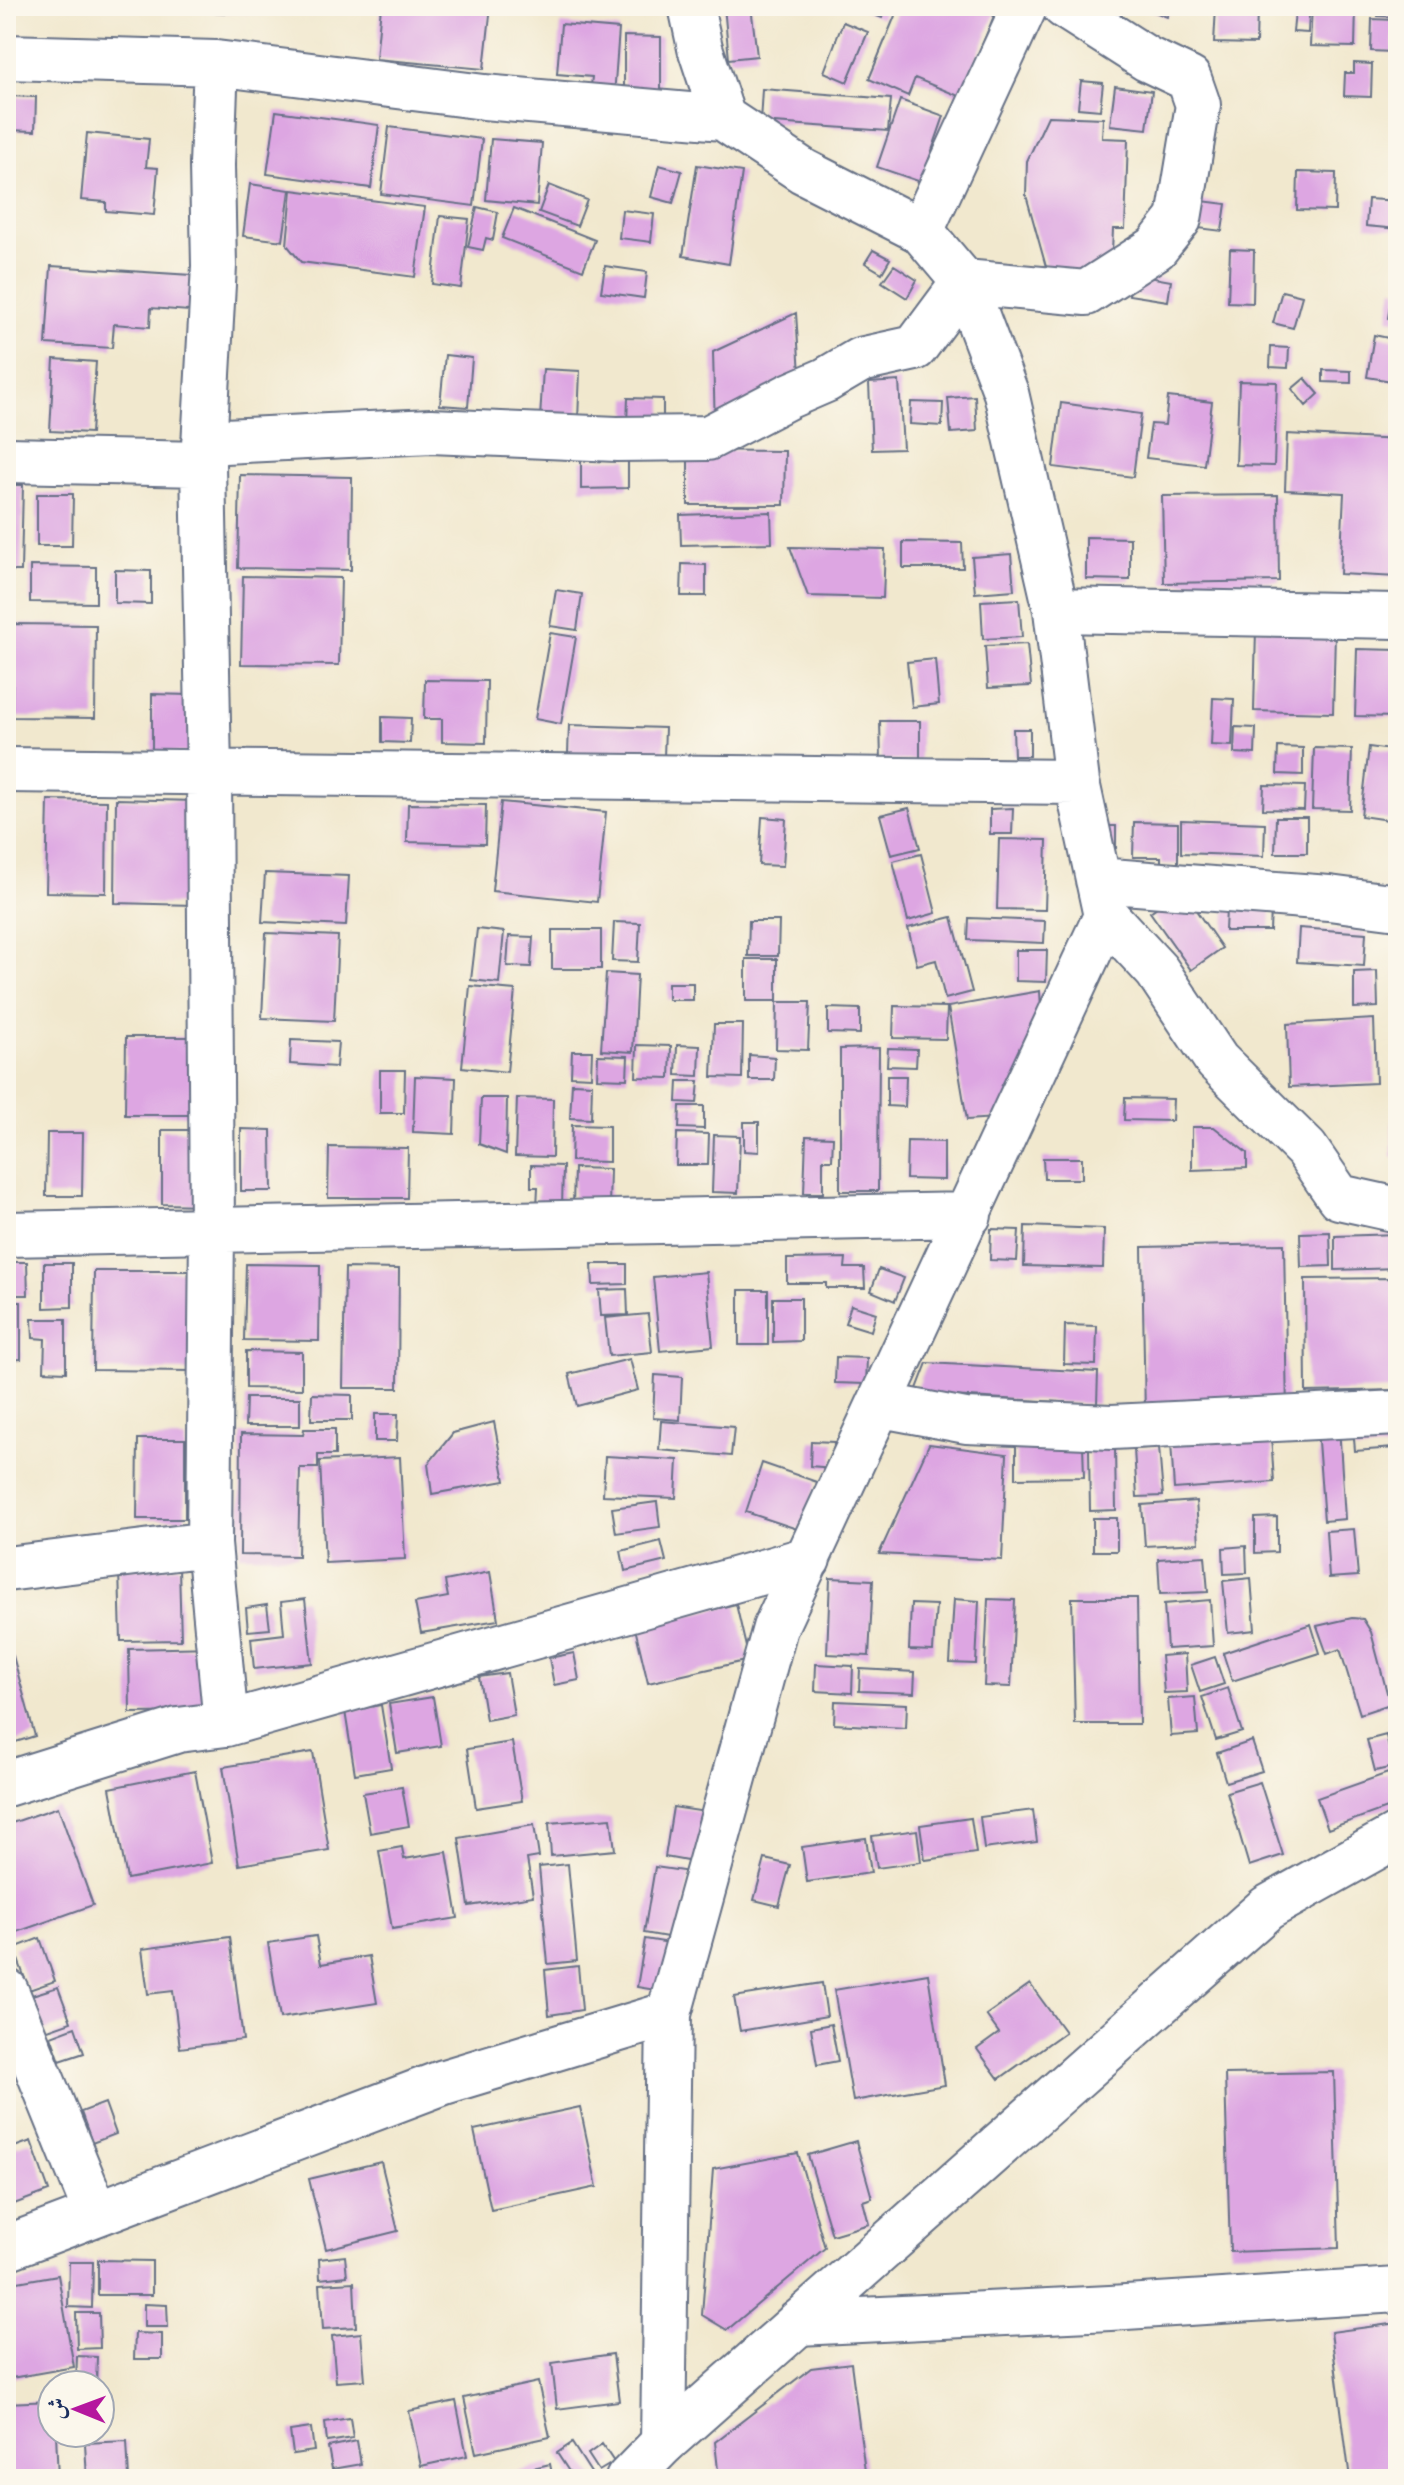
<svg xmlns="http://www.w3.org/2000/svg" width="1404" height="2485" font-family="'Libre Bodoni',Amiri,serif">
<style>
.building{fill:#dda6e2}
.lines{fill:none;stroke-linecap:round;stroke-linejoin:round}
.minor-casing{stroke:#667085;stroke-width:48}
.tertiary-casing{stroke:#667085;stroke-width:48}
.minor{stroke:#fff;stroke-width:44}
.tertiary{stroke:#fff;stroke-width:44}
</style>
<rect width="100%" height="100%" fill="#fbf7ec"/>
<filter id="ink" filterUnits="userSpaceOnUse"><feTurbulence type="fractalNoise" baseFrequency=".0125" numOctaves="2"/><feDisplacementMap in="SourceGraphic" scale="16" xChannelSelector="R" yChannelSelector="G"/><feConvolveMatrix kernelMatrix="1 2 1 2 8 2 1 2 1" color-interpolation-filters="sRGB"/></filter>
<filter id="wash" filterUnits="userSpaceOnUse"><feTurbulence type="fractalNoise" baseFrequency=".006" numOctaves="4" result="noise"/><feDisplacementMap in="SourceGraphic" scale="32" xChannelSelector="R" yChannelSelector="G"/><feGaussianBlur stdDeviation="1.8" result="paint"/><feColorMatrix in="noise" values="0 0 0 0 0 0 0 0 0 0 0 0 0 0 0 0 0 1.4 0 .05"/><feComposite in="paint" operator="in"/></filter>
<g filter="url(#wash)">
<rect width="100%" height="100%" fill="#f1e8ce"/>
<g id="blocks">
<path class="building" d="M213,6H287V15L213,12Z
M381,6H491L484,69L376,59Z
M724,6H751L757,56L729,59Z
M850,6H886L882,18Z
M899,6H998L961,97L915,78L908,96L869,79Z
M1140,6H1172L1167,17Z
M1312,6H1356L1355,47L1310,46Z
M1378,6H1398V17L1378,16Z
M1216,7L1257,9L1256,44L1214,43Z
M1295,12L1309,13L1308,33L1293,32Z
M1372,19L1394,20L1393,52L1371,51Z
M843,22L868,32L847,82L824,72Z
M561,24L619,29L614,96L590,94L592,77L557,74Z
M624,36L661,37V91H624Z
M1354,63L1372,64L1371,97L1344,96L1345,73H1354Z
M1081,81L1103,83L1100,110L1078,108Z
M1115,86L1152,91L1147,129L1110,125Z
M762,89L891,99L888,131L760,122Z
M6,96L36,97L35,131L6,130Z
M900,100L944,116L921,182L877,167Z
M276,111L379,125L371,188L267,174Z
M1048,116L1103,118L1102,138L1128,139L1125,229H1113L1111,275L1048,274L1026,195L1027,161Z
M389,127L482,139L474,206L381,194Z
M87,133L149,139L146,167L158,168L154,215L106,211V202L81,200Z
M491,139L542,143L537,205L486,200Z
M659,165L682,171L673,203L651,197Z
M697,165L742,172L729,264L683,256Z
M1298,172L1336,173L1335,211L1297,210Z
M250,184L290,190L283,241L243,236Z
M549,185L587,200L577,226L539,212Z
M292,190L425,207L415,277L301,262L287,245Z
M1368,199L1398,201V229L1366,226Z
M1194,200L1226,204L1222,231L1190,227Z
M477,207L498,212L493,240L486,238L483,250L468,247Z
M514,208L595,240L583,270L502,238Z
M622,210L654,214L651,242L619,238Z
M440,216L469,219L461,288L432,284Z
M1230,249L1254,250L1253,303L1228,302Z
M873,250L890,259L882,273L865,263Z
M894,265L917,280L907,298L882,282Z
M51,266L191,275L189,311L151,308L150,327L114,324L112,348L46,344Z
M605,266L647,272L644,298L601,292Z
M1132,274L1171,281L1168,301L1129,295Z
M1393,288L1398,289V320L1388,318Z
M1282,291L1302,296L1293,328L1273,323Z
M796,313L800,374L715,430L713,352Z
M1374,335L1398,340V382L1367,377Z
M1271,347L1289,348L1288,368L1270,367Z
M445,355L472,358L468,407L440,405Z
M54,359L96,362L91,433L50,431Z
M543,369L580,371L578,420L540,419Z
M1323,370L1351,371V383L1323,382Z
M1305,378L1319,394L1306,406L1292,389Z
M899,381L903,449L872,450L869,383Z
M1239,381L1277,382L1274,466L1236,465Z
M975,396L977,431L951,433L948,398Z
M1168,397L1212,402L1204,465L1146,458L1151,424L1165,425Z
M628,398L663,399V424H627Z
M911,402L943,403L942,426L910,424Z
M1061,403L1141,414L1133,477L1053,467Z
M1287,434L1398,440V577L1340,574L1344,493L1285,490Z
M688,450L785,451L784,505H688Z
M628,459V488L581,489V460Z
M240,475L352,477L351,570L238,568Z
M6,485H23L21,571H6Z
M37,494H73L72,546H37Z
M1278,495L1279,581L1164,583L1162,496Z
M771,512L772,543L681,545L680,515Z
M1086,537L1130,538V580L1086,579Z
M903,542L962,543L963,568H903Z
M790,547L885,549L883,598L808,596Z
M1011,554L1014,590L975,593L972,557Z
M682,564L706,565V596H681Z
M30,566L96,567V603L30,602Z
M115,570L151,571V604L115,603Z
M243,576L341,578L339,665L241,664Z
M556,590L582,594L577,630L550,626Z
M1019,599L1022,637L983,639L981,601Z
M13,624L96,625L95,718L12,717Z
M1256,629L1335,632L1333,713L1254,711Z
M550,633L576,637L561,724L535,719Z
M1027,644L1031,686L988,688L985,646Z
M1357,649L1398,650V717L1355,716Z
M935,659L939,704L912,707L907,662Z
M425,680L487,681L486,743L442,742V719H424Z
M152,694L189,695V753L152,752Z
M1213,698L1234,699L1232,746L1211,745Z
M382,717L411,718L410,743L382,742Z
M880,721H920V760L881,761Z
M569,725L665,728L664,757L568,754Z
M1235,727L1256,728L1255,754L1234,753Z
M1013,729H1030V756H1014Z
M1278,747L1303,748V775L1277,774Z
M1369,747L1398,751L1395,821L1361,816Z
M1314,748L1352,749L1350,810L1312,809Z
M1264,785L1305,786L1304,810L1263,809Z
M116,799L196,801L194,905L115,903Z
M48,800L107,801L106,893L46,892Z
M501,802L606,812L597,902L492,891Z
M408,804L486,805L485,844L407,842Z
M909,808L920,848L891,855L880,815Z
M1013,808L1012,834H990V809Z
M762,817L786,819L783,866L759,865Z
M1276,817H1307V853H1275Z
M1181,820L1265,823L1264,856L1181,853Z
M1134,822L1178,823V864H1161V857H1133Z
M1096,826H1116V848H1097Z
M999,839L1047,840L1045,910L997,909Z
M1393,841H1398V904H1389Z
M921,854L936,913L908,921L893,861Z
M265,873L349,876L346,926L262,922Z
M1182,890L1222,948L1191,970L1150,912Z
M1226,909H1271L1270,931H1225Z
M952,917L972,992L945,999L936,960L917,965L908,928Z
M969,918L1045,921L1044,943L968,940Z
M749,921H779L778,956H748Z
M614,922L640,923L638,962L612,961Z
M1299,928L1366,933L1364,966L1297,962Z
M1398,928V979H1396L1393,929Z
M477,929L504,932L499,983L471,980Z
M552,930H601V969H552Z
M266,933L338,936L334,1021L262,1018Z
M509,936L533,937L531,967L507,966Z
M1016,950H1047L1046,982L1016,981Z
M746,959H777V1001H746Z
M1377,971L1378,1007L1354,1008V972Z
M606,973L637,975L633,1052L601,1050Z
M668,983H693V1000H668Z
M470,986L515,990L507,1072L462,1067Z
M1040,991L1043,1044L1009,1117L967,1120L948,1007Z
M777,1002H810L808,1050L776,1049Z
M894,1006L947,1007L946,1039L893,1038Z
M828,1008L860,1009V1034L828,1033Z
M1374,1019L1376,1083L1289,1087L1287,1024Z
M714,1024H743L742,1078L712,1077Z
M126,1037H201L200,1115H125Z
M291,1040L338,1042L336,1067L290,1064Z
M637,1045L671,1046L670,1078L636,1077Z
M677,1045L700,1046L699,1076L676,1075Z
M879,1048L878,1191H840V1049Z
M888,1048L917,1049L916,1067L887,1066Z
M572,1051H592L591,1077L571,1076Z
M598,1055L628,1056L627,1079L597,1078Z
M749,1055L775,1057L774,1080H749Z
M380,1070H405L404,1113H380Z
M415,1076L456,1078L454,1134L413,1132Z
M887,1076H906L905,1107L887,1106Z
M678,1081H699L697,1103L677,1102Z
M572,1083L592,1084L591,1119L570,1118Z
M481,1098H507L506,1154L479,1144Z
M517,1098L553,1099L552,1157L515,1156Z
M1125,1098L1173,1099L1172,1121L1124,1120Z
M680,1106H704V1129L679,1128Z
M1392,1118H1398V1157H1392Z
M744,1122H759V1152L744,1151Z
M572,1125L609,1126V1162L571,1161Z
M1192,1127H1214L1247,1153V1168L1192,1170Z
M241,1129L271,1130L272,1191H241Z
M162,1130H206L205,1205L162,1204Z
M47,1133H83L82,1196H46Z
M677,1133L709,1134L708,1165H676Z
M714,1135L740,1136L738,1193L712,1192Z
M806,1136L833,1137L832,1160H823V1193H804Z
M907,1141L944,1142V1180L906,1179Z
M329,1147L408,1148L407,1198H328Z
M1043,1158H1082V1179H1044Z
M531,1165L563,1166L562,1208L537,1207L538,1187H531Z
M574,1168L610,1169L609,1207H573Z
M1025,1226L1104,1229L1103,1268L1024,1266Z
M991,1229L1019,1230L1017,1261L990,1260Z
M1330,1232L1331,1266L1301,1267L1300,1233Z
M1398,1234V1268L1335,1270V1236Z
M1284,1244L1287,1413L1145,1416L1142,1247Z
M846,1258L845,1268H864L865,1288H826V1283H787V1259Z
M6,1262H27L28,1295H6Z
M44,1263H72V1307L44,1308Z
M246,1264L320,1265L319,1341L244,1340Z
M592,1264H627V1284L593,1285Z
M345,1268L399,1269L398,1388H343Z
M879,1269L904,1278L895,1301L871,1291Z
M94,1271H194V1371L93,1370Z
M706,1272L713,1346L660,1351L653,1277Z
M1398,1278V1390L1306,1392L1305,1279Z
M627,1289L628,1315L601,1316L599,1290Z
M739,1290H768V1345H739Z
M773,1298H801V1341L773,1342Z
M6,1302H21V1359L6,1360Z
M851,1305L876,1313L871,1331L845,1323Z
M648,1314L652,1352L609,1356L605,1318Z
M32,1319H66V1372L44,1371L45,1339L33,1338Z
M1065,1325L1097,1326L1096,1365L1064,1364Z
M246,1351L302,1352V1389L246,1388Z
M836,1357L867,1358L866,1384L835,1383Z
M630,1359L638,1390L577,1406L569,1374Z
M927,1363L1098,1372L1097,1404L915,1394Z
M655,1375L682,1377L680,1420L653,1418Z
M312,1394L352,1395V1420H311Z
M246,1398H300V1426H245Z
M375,1414H398L397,1441H375Z
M661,1421L734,1427L731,1456L659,1450Z
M494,1422L505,1481L432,1494L428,1464L453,1433Z
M1392,1424L1394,1448L1355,1451L1353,1426Z
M1339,1426L1345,1519L1324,1521L1317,1428Z
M304,1429H335V1455H318V1468H300L298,1556L240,1555L241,1434L303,1435Z
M1271,1435L1274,1482L1174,1489L1171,1442Z
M138,1439H185V1519H137Z
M811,1441L834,1442L833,1468L810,1466Z
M929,1444L1007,1454L1002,1560L879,1554Z
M1016,1444H1083L1084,1477L1016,1478Z
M1159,1447L1163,1496L1137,1497L1134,1449Z
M1115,1448L1116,1510L1090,1511L1089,1449Z
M605,1456L678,1460L676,1498L603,1495Z
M400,1457L405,1559L325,1563L320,1461Z
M762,1463L817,1482L800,1530L746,1512Z
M1196,1501L1199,1543L1145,1546L1142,1505Z
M657,1502L660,1527L616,1533L612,1508Z
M1277,1517V1552L1255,1553V1518Z
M1093,1518H1117V1551H1093Z
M1354,1529L1358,1576L1329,1578L1326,1531Z
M661,1541L666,1561L625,1571L621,1551Z
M1246,1546L1247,1573L1224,1574L1223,1548Z
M1205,1556L1208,1592L1160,1594L1158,1559Z
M179,1567L181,1640L121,1641L119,1569Z
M490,1572L498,1620L421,1633L415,1603L448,1597L445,1581Z
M830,1578L873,1580L869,1656L827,1654Z
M1251,1578L1255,1630L1228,1633L1223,1581Z
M1072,1598H1137L1139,1724H1075Z
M305,1599L312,1663L254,1669L251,1638L284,1634L281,1602Z
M954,1599L979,1601L976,1664L950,1663Z
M988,1599L1015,1600L1011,1687L984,1686Z
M1210,1600L1213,1646L1167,1649L1164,1604Z
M736,1604L749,1660L648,1683L635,1628Z
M911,1604L936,1605L933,1651L909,1650Z
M267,1605L270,1629L248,1631L246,1608Z
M1352,1618L1363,1619L1371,1632L1390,1704L1360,1714L1340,1649L1327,1654L1317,1626Z
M1311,1624L1320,1653L1232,1681L1223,1653Z
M213,1647L215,1712L130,1713L129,1649Z
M574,1653L579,1680L554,1685L549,1658Z
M1185,1654L1187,1692L1164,1693L1161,1656Z
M13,1656L35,1736L6,1745V1658Z
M1215,1657L1224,1684L1200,1692L1191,1665Z
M816,1664L853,1666L852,1693L815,1691Z
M860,1669L915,1672L914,1693L859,1691Z
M507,1673L514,1715L486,1720L479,1677Z
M1228,1688L1242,1732L1216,1740L1202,1697Z
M433,1697L441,1746L397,1753L389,1704Z
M1195,1697L1198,1734L1171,1736L1168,1699Z
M835,1701L907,1704L906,1728L834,1724Z
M381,1705L391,1768L355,1774L345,1711Z
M1386,1735L1393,1767L1375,1771L1367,1740Z
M1252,1741L1262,1771L1226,1782L1217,1753Z
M512,1742L522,1801L476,1808L467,1749Z
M313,1752L329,1850L239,1865L223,1767Z
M195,1771L212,1863L127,1879L110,1788Z
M1388,1773L1398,1804L1328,1829L1317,1798Z
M1260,1782L1283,1855L1249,1866L1227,1792Z
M402,1787L409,1826L370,1833L363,1793Z
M58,1807L93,1905L6,1936V1825Z
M673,1807L706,1812L698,1863L665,1857Z
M1033,1810L1037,1842L984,1849L980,1817Z
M611,1818L615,1850L551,1856L549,1823Z
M971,1818L976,1853L925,1860L920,1825Z
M534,1825L539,1857L527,1859L533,1896L469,1906L459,1838Z
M917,1830L921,1862L877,1868L872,1836Z
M866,1838L871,1873L807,1882L802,1847Z
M402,1847L404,1859L447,1852L458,1918L392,1929L379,1851Z
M765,1859L790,1865L779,1906L754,1900Z
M568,1864L577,1961L548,1964L539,1867Z
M655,1867L690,1872L679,1939L644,1933Z
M316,1936L321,1964L369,1956L377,2003L280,2018L268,1943Z
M230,1937L243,2040L180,2048L173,1991L148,1994L142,1949Z
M40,1938L55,1981L29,1990L14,1948Z
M645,1939L676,1944L668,1992L637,1987Z
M578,1966L582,2010L549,2015L545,1970Z
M928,1974L945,2085L853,2101L834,1990Z
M822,1983L827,2016L740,2031L734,1997Z
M1030,1984L1065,2032L999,2079L977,2049L999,2033L986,2015Z
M58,1987L71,2022L45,2031L32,1995Z
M831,2024L838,2061L817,2065L811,2028Z
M75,2027L84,2053L60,2061L51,2036Z
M1334,2072L1339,2248L1230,2252L1225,2074Z
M105,2103L116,2134L92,2143L81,2112Z
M580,2107L597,2187L491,2210L474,2130Z
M31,2141L49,2191L6,2207V2150Z
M856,2141L872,2198L863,2201L869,2224L832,2235L808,2155Z
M798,2153L825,2248L727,2330L702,2315L713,2169Z
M381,2162L398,2231L326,2249L309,2179Z
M345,2256L347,2276L320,2279L319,2259Z
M98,2260L152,2261V2295H98Z
M69,2262H93L92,2308L68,2307Z
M58,2275L74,2367L11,2378L6,2352V2284Z
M354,2282L356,2327L323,2329L320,2284Z
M144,2304L167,2305L168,2327H144Z
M76,2313H99L100,2348L77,2349Z
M1398,2323V2479H1350L1331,2332Z
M135,2333L162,2334V2359H134Z
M361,2333L365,2380L336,2382L332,2336Z
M613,2354L619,2401L557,2409L552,2363Z
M77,2356L97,2357L96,2385H76Z
M851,2363L866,2479H719L715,2442L811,2368Z
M538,2382L550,2437L476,2453L464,2398Z
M52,2401V2433H56L58,2479H6V2403Z
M456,2401L467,2456L421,2466L409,2411Z
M350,2418L353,2438L327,2442L325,2422Z
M311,2428L314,2451L293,2454L290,2431Z
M127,2441L129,2479H87L85,2443Z
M357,2441L361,2464L332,2469L328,2447Z
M572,2443L595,2479H574L557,2453Z
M602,2444L614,2462L599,2471L588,2454Z
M550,2464L553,2479H491V2478Z"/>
</g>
</g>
<g filter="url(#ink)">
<use href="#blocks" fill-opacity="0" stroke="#667085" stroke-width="2"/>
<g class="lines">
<g class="minor-casing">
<path id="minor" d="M691,6L700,48L723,118
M6,57L216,63L484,97L723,118L803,171L921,231L964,282L1006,393L1056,610L1077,782L1106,916L775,1628L669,2014L663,2443
M216,63L212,165L214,266L203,464L209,772L212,1229L209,1544L226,1724
M921,231L1025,6
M204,442L431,431L617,439L708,438L789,396L826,380L860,360L915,348L964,282L1086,293L1156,248L1179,219L1198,105L1189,79L1147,59L1064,6
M6,460L203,464
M1056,610L1398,616
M6,770L1077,782
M1098,880L1329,898L1398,907
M1106,916L1157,971L1217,1061L1306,1149L1339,1197L1398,1210
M6,1234L969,1215
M881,1405L966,1421L1112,1427L1398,1413
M6,1569L209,1544
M6,1784L178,1730L226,1724L808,1559
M6,1991L96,2213
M6,2248L444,2082L669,2014
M798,2323L1110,2308L1398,2290"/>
</g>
<g class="tertiary-casing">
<path id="tertiary" d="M628,2479L663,2443L1267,1908L1398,1835"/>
</g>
<use href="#minor" class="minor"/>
<use href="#tertiary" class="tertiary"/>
</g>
</g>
<rect width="1404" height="2485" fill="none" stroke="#fbf7ec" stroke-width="32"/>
<g transform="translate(76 2409) rotate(271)"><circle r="38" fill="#fbf7ec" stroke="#a1a7b3" stroke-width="2"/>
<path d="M0-6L14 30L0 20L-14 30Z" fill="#b5179e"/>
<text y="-12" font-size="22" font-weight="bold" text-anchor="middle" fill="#1b2f5e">ش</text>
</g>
</svg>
